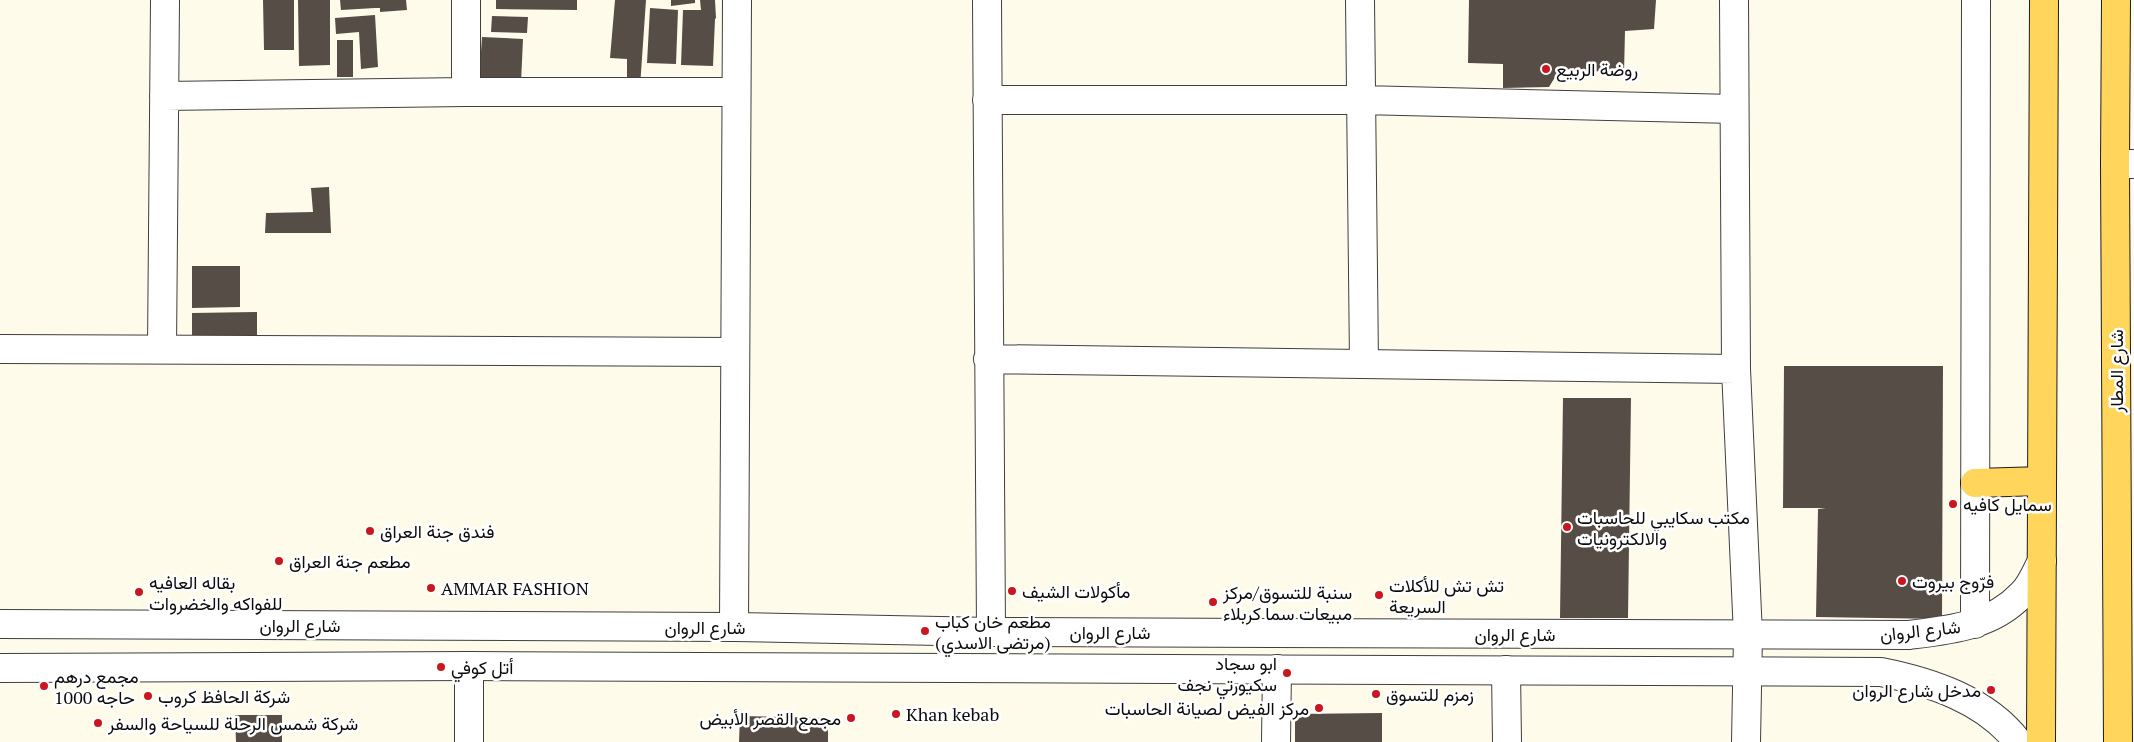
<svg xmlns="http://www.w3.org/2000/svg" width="2134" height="742" font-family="'PT Serif',Vazirmatn,serif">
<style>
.building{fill:#564d47}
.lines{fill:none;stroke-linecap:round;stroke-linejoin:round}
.minor-casing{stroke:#3f3f3f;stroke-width:30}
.tertiary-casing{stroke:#3f3f3f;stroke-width:30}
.primary-casing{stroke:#1d1d1d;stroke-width:30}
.minor{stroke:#fff;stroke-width:28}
.tertiary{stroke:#fff;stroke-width:28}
.primary{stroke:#ffd65b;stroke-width:28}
.poi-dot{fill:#c9161f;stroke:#fff;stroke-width:2}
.labels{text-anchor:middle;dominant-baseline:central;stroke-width:5;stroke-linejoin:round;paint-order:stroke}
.poi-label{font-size:18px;fill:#0c0c0c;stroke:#fff;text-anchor:start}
.street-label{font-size:18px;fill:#0c0c0c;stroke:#fff}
</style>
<rect width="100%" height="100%" fill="#fffbeb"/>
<path class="building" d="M263,0H294V50H264Z
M298,0H330V65L299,66Z
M340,0H406L407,10L380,12V8H375L341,10Z
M496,0H577V10L496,9Z
M615,0H646L640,87H627V59L610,58Z
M671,0H695V3L671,6Z
M700,0H715L716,18L715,19L713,66L681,65L683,10H701Z
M1469,0H1656L1654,29L1625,31L1624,73L1560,69L1549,87L1503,88V64L1468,63Z
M650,8L678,10L676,64L647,63Z
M375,15L378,67L361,69L359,32L336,34L335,18Z
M492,16L528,17L527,33L491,32Z
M482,37L523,39L521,83L479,81Z
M337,40H353V77H337Z
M329,187L331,233H265L266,213L313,212L311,188Z
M192,266H240V307L192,308Z
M257,312V340L192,341V313Z
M1784,366H1943L1942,619L1816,617L1818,509L1826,508H1783Z
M1563,398H1631L1628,618H1560Z
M1382,713V742H1295V714Z
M235,715H282V742H236Z
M740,716L828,718V742H739Z"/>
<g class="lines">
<g class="minor-casing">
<path id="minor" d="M466,0V92
M987,0L991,632
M1360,0L1364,363
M1734,0L1736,369L1748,635L1746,742
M164,96L466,92H736
M987,100H1361L1734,109
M2115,164H2134
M0,349L735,352
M162,349L165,0
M988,359L1736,369
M734,627L737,0
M1506,670L1507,742
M469,742V666
M1276,742L1277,669"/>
</g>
<g class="tertiary-casing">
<path id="tertiary" d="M0,624L734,627L991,632L1909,635C1950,630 1992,626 2022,594C2031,586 2036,572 2042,561
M1975,624L1976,0
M0,668L469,666L1881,672C1931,682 1986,700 2018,742"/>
</g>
<g class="primary-casing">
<path id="primary" d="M2116,0L2115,164L2118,742
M1975,483L2042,481
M2041,742L2044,0"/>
</g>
<use href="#minor" class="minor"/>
<use href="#tertiary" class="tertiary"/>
<use href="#primary" class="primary"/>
</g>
<g class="poi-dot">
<circle cx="1546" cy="69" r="5"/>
<circle cx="1953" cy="504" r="5"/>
<circle cx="1567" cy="527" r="5"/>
<circle cx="370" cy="531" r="5"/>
<circle cx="279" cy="561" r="5"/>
<circle cx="1902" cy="581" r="5"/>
<circle cx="431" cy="588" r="5"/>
<circle cx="1012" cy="591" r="5"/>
<circle cx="139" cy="592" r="5"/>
<circle cx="1379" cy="595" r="5"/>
<circle cx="1213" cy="602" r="5"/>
<circle cx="925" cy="631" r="5"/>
<circle cx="441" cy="667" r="5"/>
<circle cx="1287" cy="673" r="5"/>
<circle cx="44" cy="686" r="5"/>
<circle cx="1991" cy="690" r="5"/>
<circle cx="1376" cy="694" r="5"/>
<circle cx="148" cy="696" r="5"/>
<circle cx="1319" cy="708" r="5"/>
<circle cx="896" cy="714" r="5"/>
<circle cx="851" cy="718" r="5"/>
<circle cx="98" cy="723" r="5"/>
</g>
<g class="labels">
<g class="poi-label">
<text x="1556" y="69">روضة الربيع</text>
<text x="1963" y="504">سمايل كافيه</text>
<text x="1577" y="517">مكتب سكايبي للحاسبات<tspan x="1577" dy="21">والالكترونيات</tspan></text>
<text x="380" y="531">فندق جنة العراق</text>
<text x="289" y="561">مطعم جنة العراق</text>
<text x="1912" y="581">فرّوج بيروت</text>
<text x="149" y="582">بقاله العافيه<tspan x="149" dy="21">للفواكه والخضروات</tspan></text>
<text x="1389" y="585">تش تش للأكلات<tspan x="1389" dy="21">السريعة</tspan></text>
<text x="441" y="588">AMMAR FASHION</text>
<text x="1022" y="591">مأكولات الشيف</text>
<text x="1223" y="592">سنبة للتسوق/مركز<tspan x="1223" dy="21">مبيعات سما كربلاء</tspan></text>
<text x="935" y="621">مطعم خان كباب<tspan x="935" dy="21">(مرتضى الاسدي)</tspan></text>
<text x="1277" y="663" text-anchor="end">ابو سجاد<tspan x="1277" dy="21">سكيورتي نجف</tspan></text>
<text x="451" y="667">أتل كوفي</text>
<text x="54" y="676">مجمع درهم<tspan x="54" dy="21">حاجه 1000</tspan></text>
<text x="1981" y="690" text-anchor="end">مدخل شارع الروان</text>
<text x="1386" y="694">زمزم للتسوق</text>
<text x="158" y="696">شركة الحافظ كروب</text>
<text x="1309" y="708" text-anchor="end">مركز الفيض لصيانة الحاسبات</text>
<text x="906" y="714">Khan kebab</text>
<text x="841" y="718" text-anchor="end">مجمع القصر الأبيض</text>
<text x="108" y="723">شركة شمس الرحلة للسياحة والسفر</text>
</g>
<g class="street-label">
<text transform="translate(2116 371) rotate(-90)">شارع المطار</text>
<text x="300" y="625">شارع الروان</text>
<text x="705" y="627">شارع الروان</text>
<text transform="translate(1920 630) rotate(-6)">شارع الروان</text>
<text x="1110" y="632">شارع الروان</text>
<text x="1515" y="634">شارع الروان</text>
</g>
</g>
</svg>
